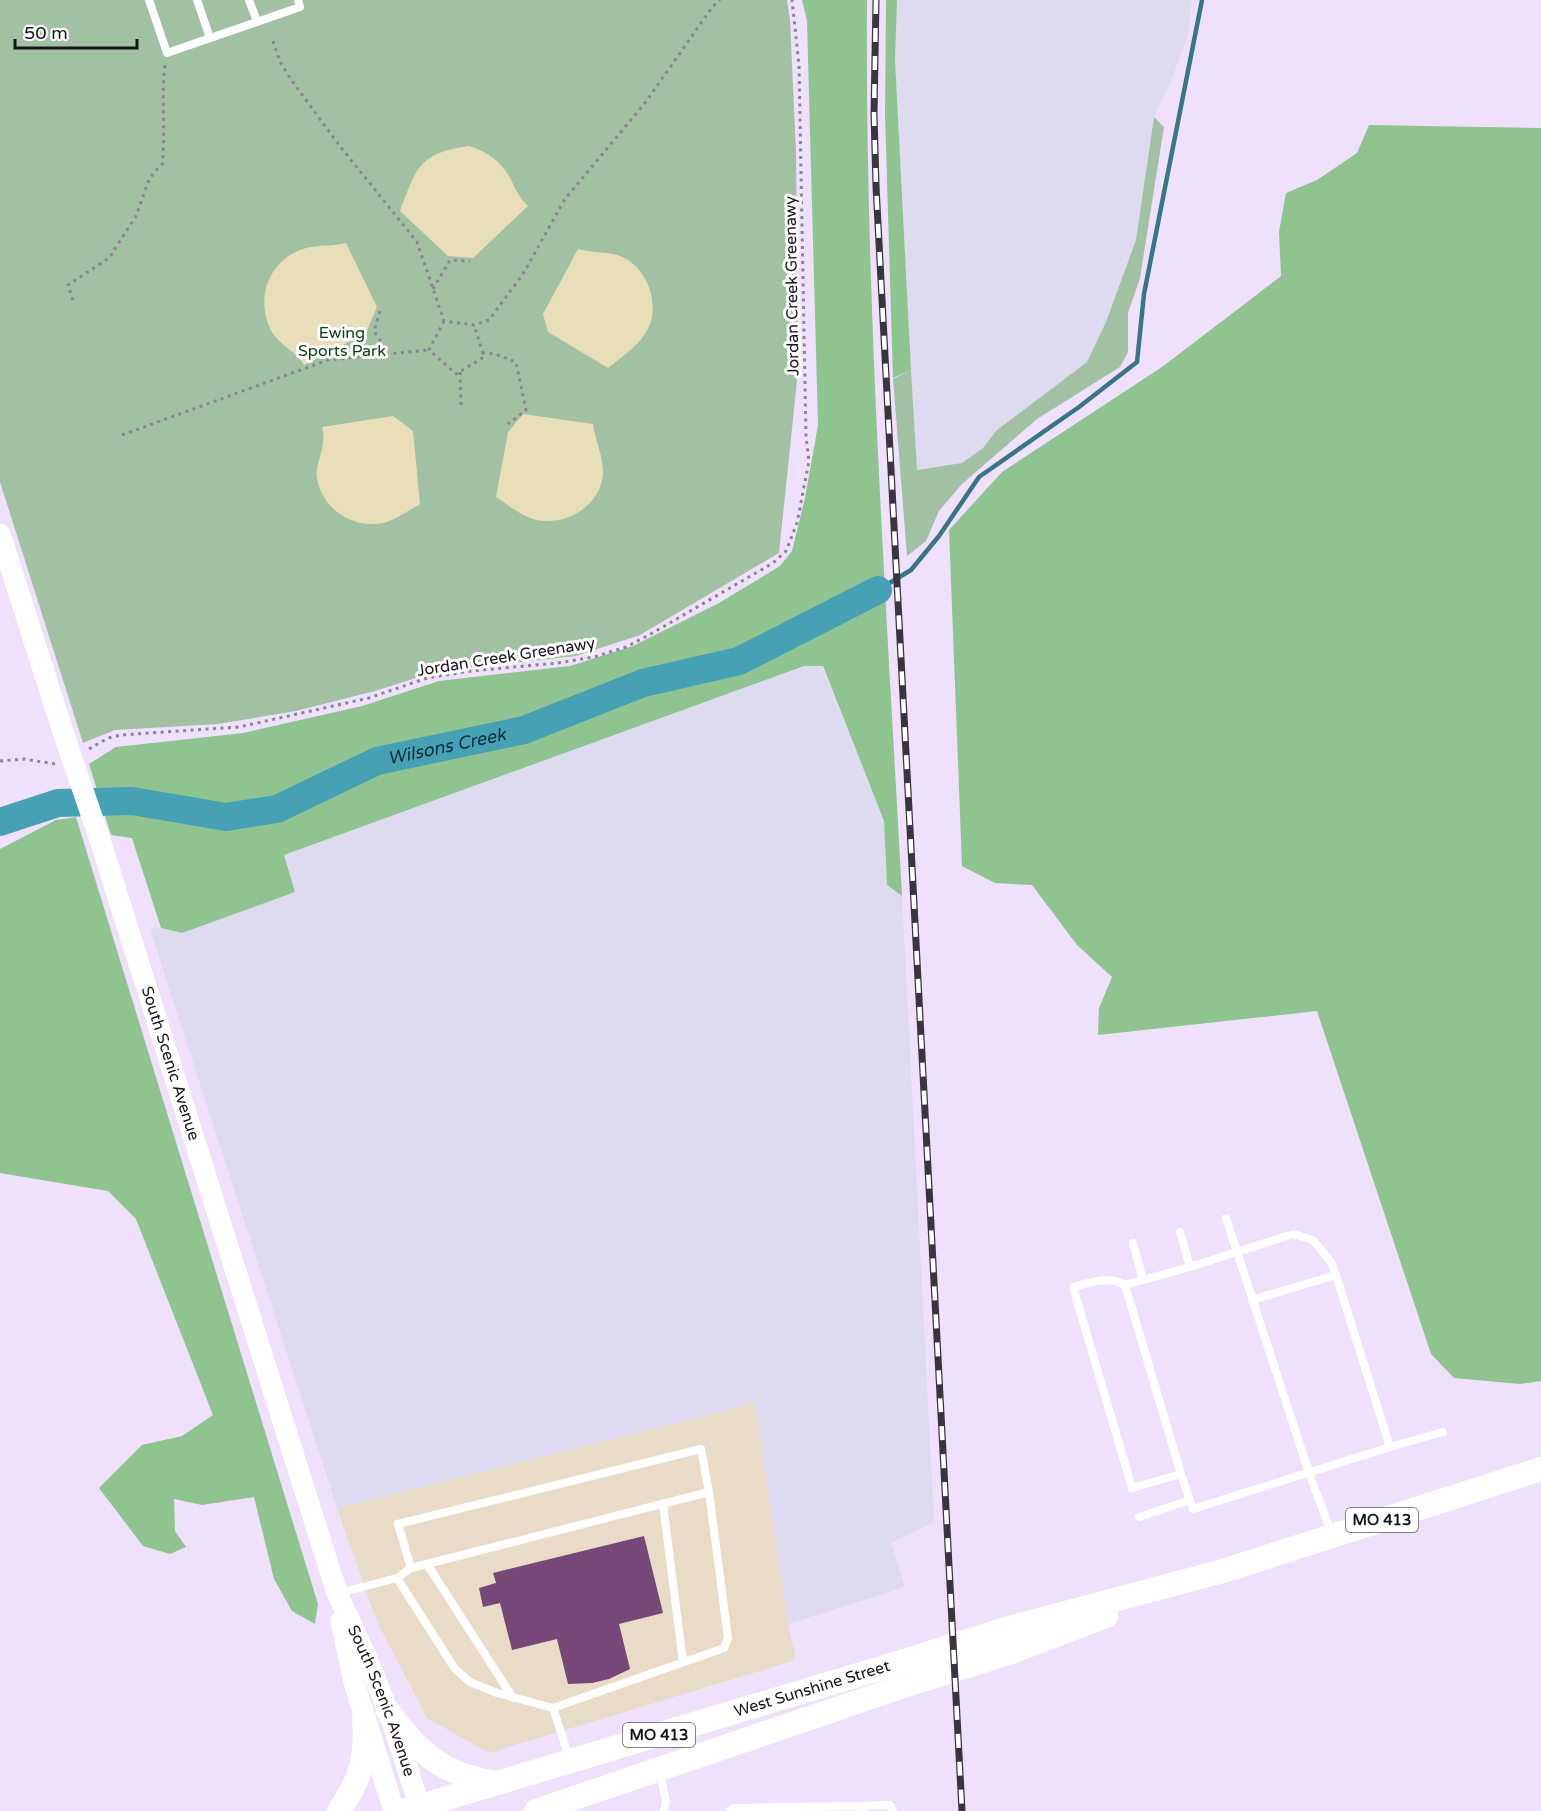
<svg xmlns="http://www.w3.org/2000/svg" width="1541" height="1811" font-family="'Varela Round',sans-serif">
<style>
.commercial{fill:#e8dcc8}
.industrial{fill:#dedaf0}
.green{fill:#a2c1a2}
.forest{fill:#8fc390}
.sand{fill:#e8deb9}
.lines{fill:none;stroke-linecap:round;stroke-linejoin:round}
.stream{stroke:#387687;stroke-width:4.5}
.river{stroke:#46a1b5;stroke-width:28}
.building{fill:#754877}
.path{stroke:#8c8395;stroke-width:3;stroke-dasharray:3 4.5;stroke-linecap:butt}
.service{stroke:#fff;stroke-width:8}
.secondary{stroke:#fff;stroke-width:21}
.primary{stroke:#fff;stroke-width:24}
.rail-casing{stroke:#3a3440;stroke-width:7}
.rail{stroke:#fff;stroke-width:4.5;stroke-dasharray:14;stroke-linecap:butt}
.labels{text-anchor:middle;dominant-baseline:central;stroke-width:6;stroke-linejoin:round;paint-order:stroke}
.shield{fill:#fff;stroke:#5d5a60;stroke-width:1.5}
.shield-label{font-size:15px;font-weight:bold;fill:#17131c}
.street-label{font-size:16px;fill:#17131c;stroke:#fff}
.park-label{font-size:16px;fill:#074110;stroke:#fff}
.water-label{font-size:18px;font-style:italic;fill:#012f38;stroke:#fff}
</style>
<rect width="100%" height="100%" fill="#efe1fb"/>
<path class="commercial" d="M755,1403L788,1623L796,1660L489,1753L427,1718L377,1622L337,1508Z"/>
<path class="industrial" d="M897,0H1192L1188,35L1170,84L1154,117L1136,240L1106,322L1087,362L997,430L983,448L962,463L916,470L895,60Z
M804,666H822L884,821L887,885L902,896L934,1522L891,1543L905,1587L788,1624L755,1403L337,1508L150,929L161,928L182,933L295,892L284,855Z"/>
<path class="green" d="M0,0H787L790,20L796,152L798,371L779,553L640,635L576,656L438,671L375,691L296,711L218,724L115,730L83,743L0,482Z
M1154,117L1164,127L1140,278L1128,313V352L1120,367L1037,419L962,484L939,511L926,541L907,556L893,379L911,370L917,470L962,463L983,448L997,430L1087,362L1106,322L1136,240Z"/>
<path class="forest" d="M802,0H867C865,299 886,598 902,896L887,885L884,821L823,666H804L284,855L295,892L182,933L161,928L132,838L111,835L89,764L116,747L243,733L362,706L439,681L570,666L633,646L719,603L780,566L792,551L805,498L818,425L807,21Z
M886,0H897L895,60L911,370L893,378L885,115Z
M1369,125L1541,128V1381L1520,1384L1454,1378L1431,1354L1317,1011L1098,1035L1099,1008L1112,977L1077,945L1032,885L995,883L962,866L949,530L1002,472L1162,367L1281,276L1279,232L1286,193L1317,180L1357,153Z
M76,817L318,1604L315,1624L292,1611L274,1579L254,1497L202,1505L174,1499L175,1531L186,1547L170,1554L143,1546L99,1488L142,1445L182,1436L213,1415L136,1219L108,1191L0,1173V849L56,820Z"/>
<path class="sand" d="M469,146C484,151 495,157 505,170C514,182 516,196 528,206L473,258L448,256L400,211C417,167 419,153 469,146Z
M346,243L377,307L366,333L304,365C296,351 279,345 272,332C255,301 267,263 300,250C314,244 331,247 346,243Z
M578,249C595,254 613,250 628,260C651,275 661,311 645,334C636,348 620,358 608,368L548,332L543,314Z
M523,414L593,424C595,441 604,457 603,475C600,507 563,528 533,519C520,515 507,504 496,497L508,432Z
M393,416L413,431L420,504C409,510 398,518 387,522C355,531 322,510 317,478C315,465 323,453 323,441C324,436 323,431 322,427Z"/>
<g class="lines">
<path class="stream" d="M878,590L911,570L939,536L979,477L1079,407L1137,362L1144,294L1202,0"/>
<path class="river" id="s1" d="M0,822L58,803L132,801L226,817L277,809L377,761L524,730L643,683L739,661L878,590"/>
</g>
<path class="building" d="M644,1536L663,1613L619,1624L630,1669L609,1679L592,1683L568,1684L557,1639L512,1650L500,1603L483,1607L479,1588L496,1583L493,1573Z"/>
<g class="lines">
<path class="path" d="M273,41L280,62L292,81L339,145L417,242L444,321L474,325L489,320L523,274L565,199L645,103L713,6L720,0
M433,289L450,260L470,261
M73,300L68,285L109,258L136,216L148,182L155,171L162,165C166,132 161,98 165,64
M380,311L374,331L385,348
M444,321L429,350L456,374L484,357L474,325
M482,353L495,354L516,362L526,410L508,424
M460,372L461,407
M122,435L328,360L429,350
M89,749L108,738L121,735L239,727L369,698L427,678L471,671L558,663L594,657L626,647L649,635L773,563L786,551L797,523L809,461L806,437L799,65L792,0
M0,761L24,759L55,764"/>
<path class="service" d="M149,0L167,53L300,7L298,0
M197,0L210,38
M249,0L257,21
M1226,1218L1309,1473L1331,1532
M1180,1232L1190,1267
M1133,1243L1143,1280
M1336,1275L1390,1447L1443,1432
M1125,1285C1108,1275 1090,1283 1073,1287L1132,1488L1181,1474
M1252,1300L1336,1275L1331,1262L1313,1240L1293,1234L1190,1267L1125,1285L1181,1474L1193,1509L1390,1447
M663,1504L683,1662
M1139,1517L1190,1500
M427,1564L513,1698
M397,1578L411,1568L709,1492L701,1449L398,1524L411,1568
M339,1593L397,1578L455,1669L470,1682L497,1693L553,1708L569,1757
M553,1708L724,1648L728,1638L709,1492
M660,1772L666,1802L664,1811
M863,1806L890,1805L893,1811
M730,1811L734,1808L863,1806V1811"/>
<g class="secondary">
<path id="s2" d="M0,534L64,735L101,843L337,1593L370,1665L393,1724L421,1811"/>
<path d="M341,1621L354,1682L394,1811"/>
</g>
<g class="primary">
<path d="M388,1711C418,1753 445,1776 497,1783"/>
<path d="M339,1811C361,1779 367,1756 364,1717"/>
<path id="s3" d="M404,1811L898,1663L1009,1628L1223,1571L1541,1469"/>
<path d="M536,1811L901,1687L1011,1652L1106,1616"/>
</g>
<g class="rail-casing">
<path id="rail" d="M876,0L874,114L876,186L962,1811"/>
</g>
<use href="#rail" class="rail"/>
</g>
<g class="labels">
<g class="shield">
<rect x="1346" y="1508" width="72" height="24" rx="4.5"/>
<rect x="623" y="1723" width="72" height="24" rx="4.5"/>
</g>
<g class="shield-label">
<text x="1382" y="1520">MO 413</text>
<text x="659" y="1735">MO 413</text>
</g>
<g class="street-label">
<text transform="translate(792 286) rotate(-91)">Jordan Creek Greenawy</text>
<text transform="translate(506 657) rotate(-9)">Jordan Creek Greenawy</text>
<text stroke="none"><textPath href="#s2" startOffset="556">South Scenic Avenue</textPath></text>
<text stroke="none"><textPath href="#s3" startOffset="426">West Sunshine Street</textPath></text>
<text stroke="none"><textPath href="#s2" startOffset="1228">South Scenic Avenue</textPath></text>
</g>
<g class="park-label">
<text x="342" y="333">Ewing<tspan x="342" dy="18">Sports Park</tspan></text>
</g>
<g class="water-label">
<text stroke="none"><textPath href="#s1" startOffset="464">Wilsons Creek</textPath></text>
</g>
</g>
<path d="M15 39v9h122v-9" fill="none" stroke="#17131c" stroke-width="3"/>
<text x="24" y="39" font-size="18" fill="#17131c" stroke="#ffffff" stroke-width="4.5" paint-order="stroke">50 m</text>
</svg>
